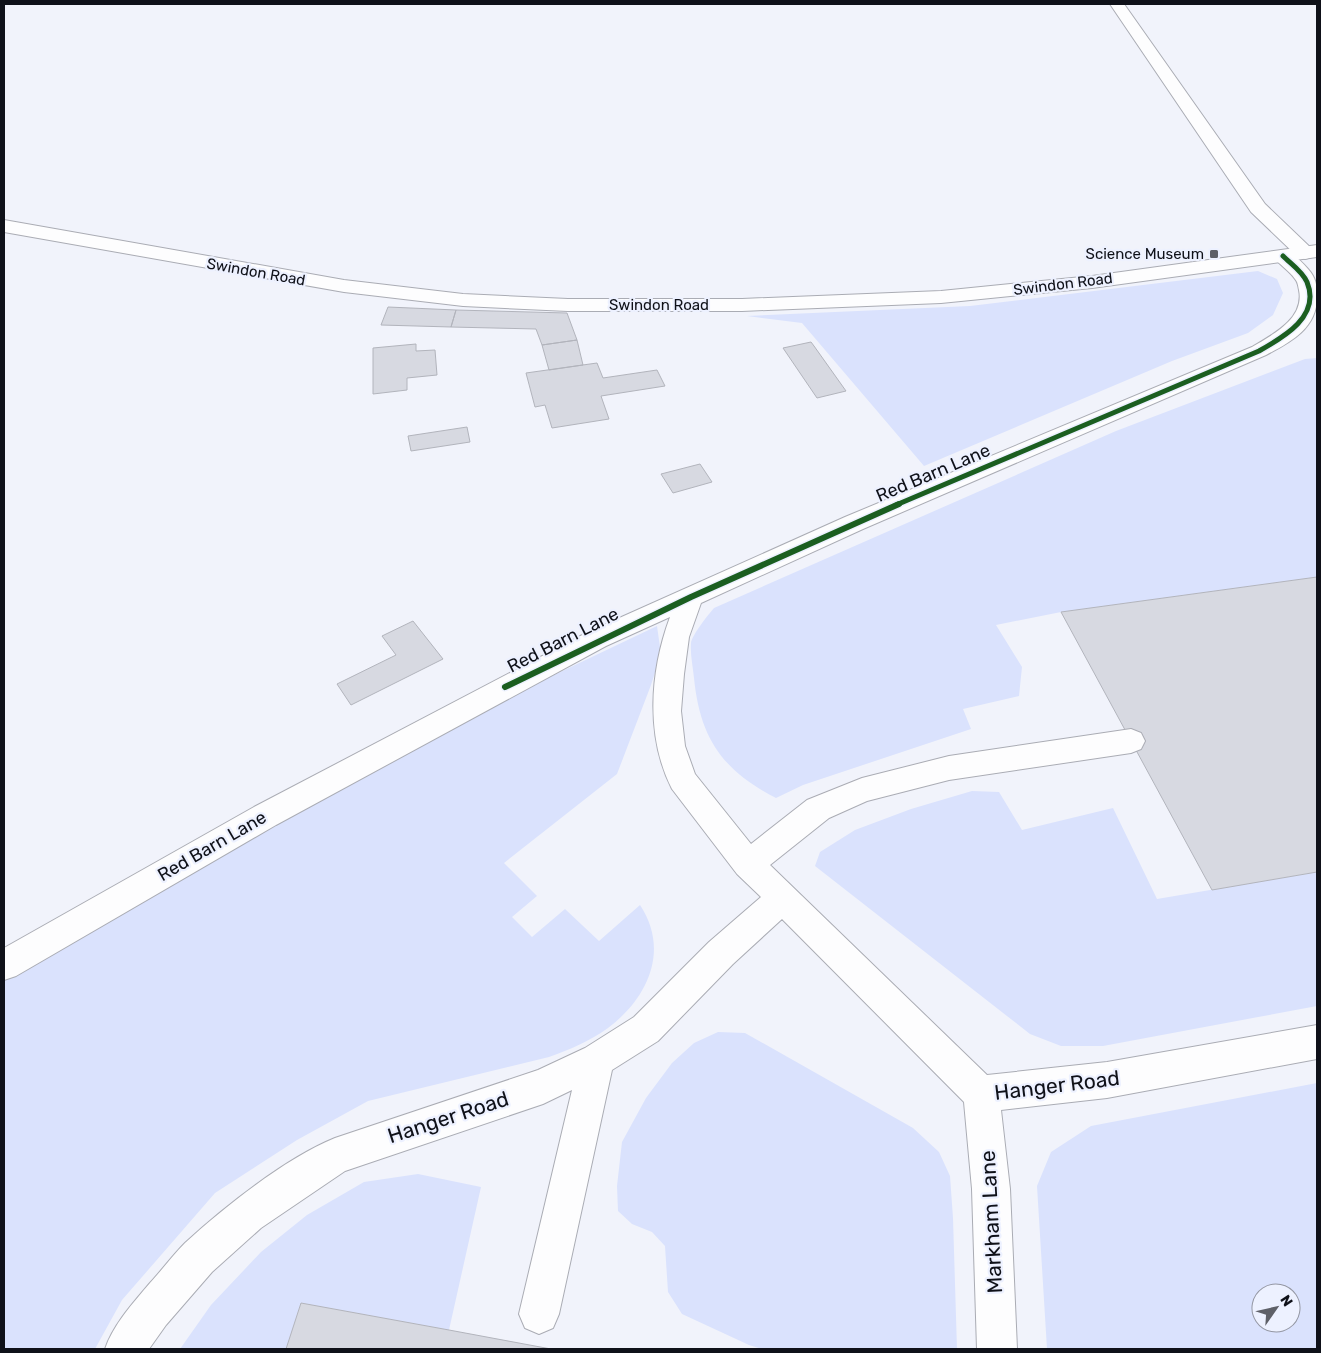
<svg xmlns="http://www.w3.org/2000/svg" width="1321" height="1353" font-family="Rubik,sans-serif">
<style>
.green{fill:#dae2fd;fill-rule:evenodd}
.building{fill:#d7d9e1;stroke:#b2b4bc}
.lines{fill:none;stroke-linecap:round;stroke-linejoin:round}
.minor-casing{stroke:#aaacb4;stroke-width:2}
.major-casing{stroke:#aaacb4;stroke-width:2}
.minor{fill:#fdfdfe;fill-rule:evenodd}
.major{fill:#fdfdfe;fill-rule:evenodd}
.cycleway-far1-casing{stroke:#edf1ff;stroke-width:8}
.cycleway-casing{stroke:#edf1ff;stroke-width:9}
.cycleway-far1{stroke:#1b5e20;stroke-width:5}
.cycleway{stroke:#1b5e20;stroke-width:6}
.poi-dot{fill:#5e6068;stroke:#edf1ff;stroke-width:2}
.labels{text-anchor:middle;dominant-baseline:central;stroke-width:4.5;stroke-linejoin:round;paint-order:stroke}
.far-poi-label{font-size:15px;fill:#0f1119;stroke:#edf1ff;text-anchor:end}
.far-street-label{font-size:15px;fill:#0f1119;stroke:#edf1ff}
.street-label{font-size:18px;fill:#0f1119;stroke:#edf1ff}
.near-street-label{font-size:21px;fill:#0f1119;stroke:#edf1ff}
</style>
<rect width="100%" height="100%" fill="#f1f3fb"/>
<path class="green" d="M1258,271L1277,279L1283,293L1273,315L1248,333L1172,361L924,466L802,323L747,316L970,306Z
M1317,358V577L1061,612L996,625L1022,667L1019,696L963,709L971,729L803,785L776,798C722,770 700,738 694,678C693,667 690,654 691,643C692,635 708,615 714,608L1116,431L1305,359Z
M657,626L661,654L651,685L617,774L504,863L537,896L512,917L532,937L565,909L599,941L640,905C670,950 648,998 608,1028C590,1041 569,1050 549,1057L368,1101L297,1140L215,1193L122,1300L95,1349H4V980L287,813L512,695Z
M972,791L999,792L1022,830L1113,808L1157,899L1317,872V1006L1103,1046H1061L1030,1034L815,866L820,852L855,830L911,809Z
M718,1032L745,1033L913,1128L939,1152L950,1176L953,1218L957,1349H762L749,1345L682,1314L668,1292L665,1246L652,1232L632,1224L618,1211L617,1186L622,1142L646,1098L672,1063L694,1043Z
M1317,1083V1349H1047L1037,1186L1051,1152L1091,1126ZM1261,1293H1291V1323H1261Z
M418,1174L481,1187L449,1330L301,1303L286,1349H180L211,1305L261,1252L307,1215L364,1182Z"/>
<path class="building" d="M388,307L456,310L451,327L381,325Z
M456,310L567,313L577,340L542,345L536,329L451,327Z
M577,340L583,365L549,370L542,345Z
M811,342L814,346L846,391L817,398L783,348Z
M416,344V351L435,350L437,375L407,378V390L373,394V348Z
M597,363L603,378L657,370L665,386L601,396L609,419L552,428L545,405L535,407L526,373Z
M467,427L470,442L411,451L408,436Z
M700,464L712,482L673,493L661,474Z
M1317,577V872L1212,890L1061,612Z
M413,621L443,659L351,705L337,684L396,655L382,636Z
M301,1303L449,1330L551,1349H286Z"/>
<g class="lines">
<g class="minor-casing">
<path id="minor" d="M1110,4H1124L1265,204L1312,249L1315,253L1312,257L1305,259L1298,257L1251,212Z
M1283,250C1293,253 1301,261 1308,269C1316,278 1317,285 1317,297C1317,328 1291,342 1266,355L863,529L701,603L689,637L684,674L681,711L685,746L695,774L751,844L807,800L862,778L949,756L1131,729L1141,733L1145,741L1141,749L1131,753L949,780L867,801L829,818L770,865L987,1075L1107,1062L1317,1025V1059L1107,1098L1001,1110L1010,1189L1017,1349H977L972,1189L964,1102L782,919L733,964L658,1041L612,1070L559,1314L553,1328L539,1334L525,1328L519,1314L572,1090L543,1104L345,1171L261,1228L212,1272L166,1325L149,1349H105C113,1325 133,1303 150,1283C162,1270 173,1255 185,1243C224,1207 286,1158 335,1138L538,1070L585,1048L634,1017L709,942L761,897L737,874L672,789C645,736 650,671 670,617L606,646L276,825L16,976L4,980V948L254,807L588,632L845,517L1252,347C1272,335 1305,319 1299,290C1298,286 1298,282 1295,279C1289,270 1279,265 1273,256L1276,252Z"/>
</g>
<g class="major-casing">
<path id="major" d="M4,220L344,280L463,294L568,299H742L941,291L1092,276L1317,245V257L1092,288L941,303L742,311H568L463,306L344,292L4,232Z"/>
</g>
<use href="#minor" class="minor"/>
<use href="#major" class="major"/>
<g class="cycleway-far1-casing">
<path id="cycleway-far1" d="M896,505L1259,351C1284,337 1321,316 1307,282C1302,271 1291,264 1283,256"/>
</g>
<g class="cycleway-casing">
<path id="cycleway" d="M505,687L691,597L899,504"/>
</g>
<use href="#cycleway-far1" class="cycleway-far1"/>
<use href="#cycleway" class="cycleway"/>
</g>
<rect class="poi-dot" x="1209" y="249" width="10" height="10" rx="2.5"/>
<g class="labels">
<g class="far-poi-label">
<text x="1204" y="254">Science Museum</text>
</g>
<g class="far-street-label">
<text transform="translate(256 272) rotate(10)">Swindon Road</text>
<text transform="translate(1063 284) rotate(-7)">Swindon Road</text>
<text x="659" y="305">Swindon Road</text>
</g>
<g class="street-label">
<text transform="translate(933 473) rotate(-23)">Red Barn Lane</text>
<text transform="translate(563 640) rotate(-27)">Red Barn Lane</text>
<text transform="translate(212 846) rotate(-30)">Red Barn Lane</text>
</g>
<g class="near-street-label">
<text transform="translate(1057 1085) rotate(-7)">Hanger Road</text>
<text transform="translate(448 1117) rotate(-18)">Hanger Road</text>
<text transform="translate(991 1222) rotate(-93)">Markham Lane</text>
</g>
</g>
<rect width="1321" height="1353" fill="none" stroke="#0f1119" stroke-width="10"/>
<g transform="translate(1276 1308) rotate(56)"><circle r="24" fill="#edf1ff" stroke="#9497a3"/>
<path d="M0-4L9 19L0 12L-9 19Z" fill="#5e6068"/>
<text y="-8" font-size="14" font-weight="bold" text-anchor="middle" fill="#0f1119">N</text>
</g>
</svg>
